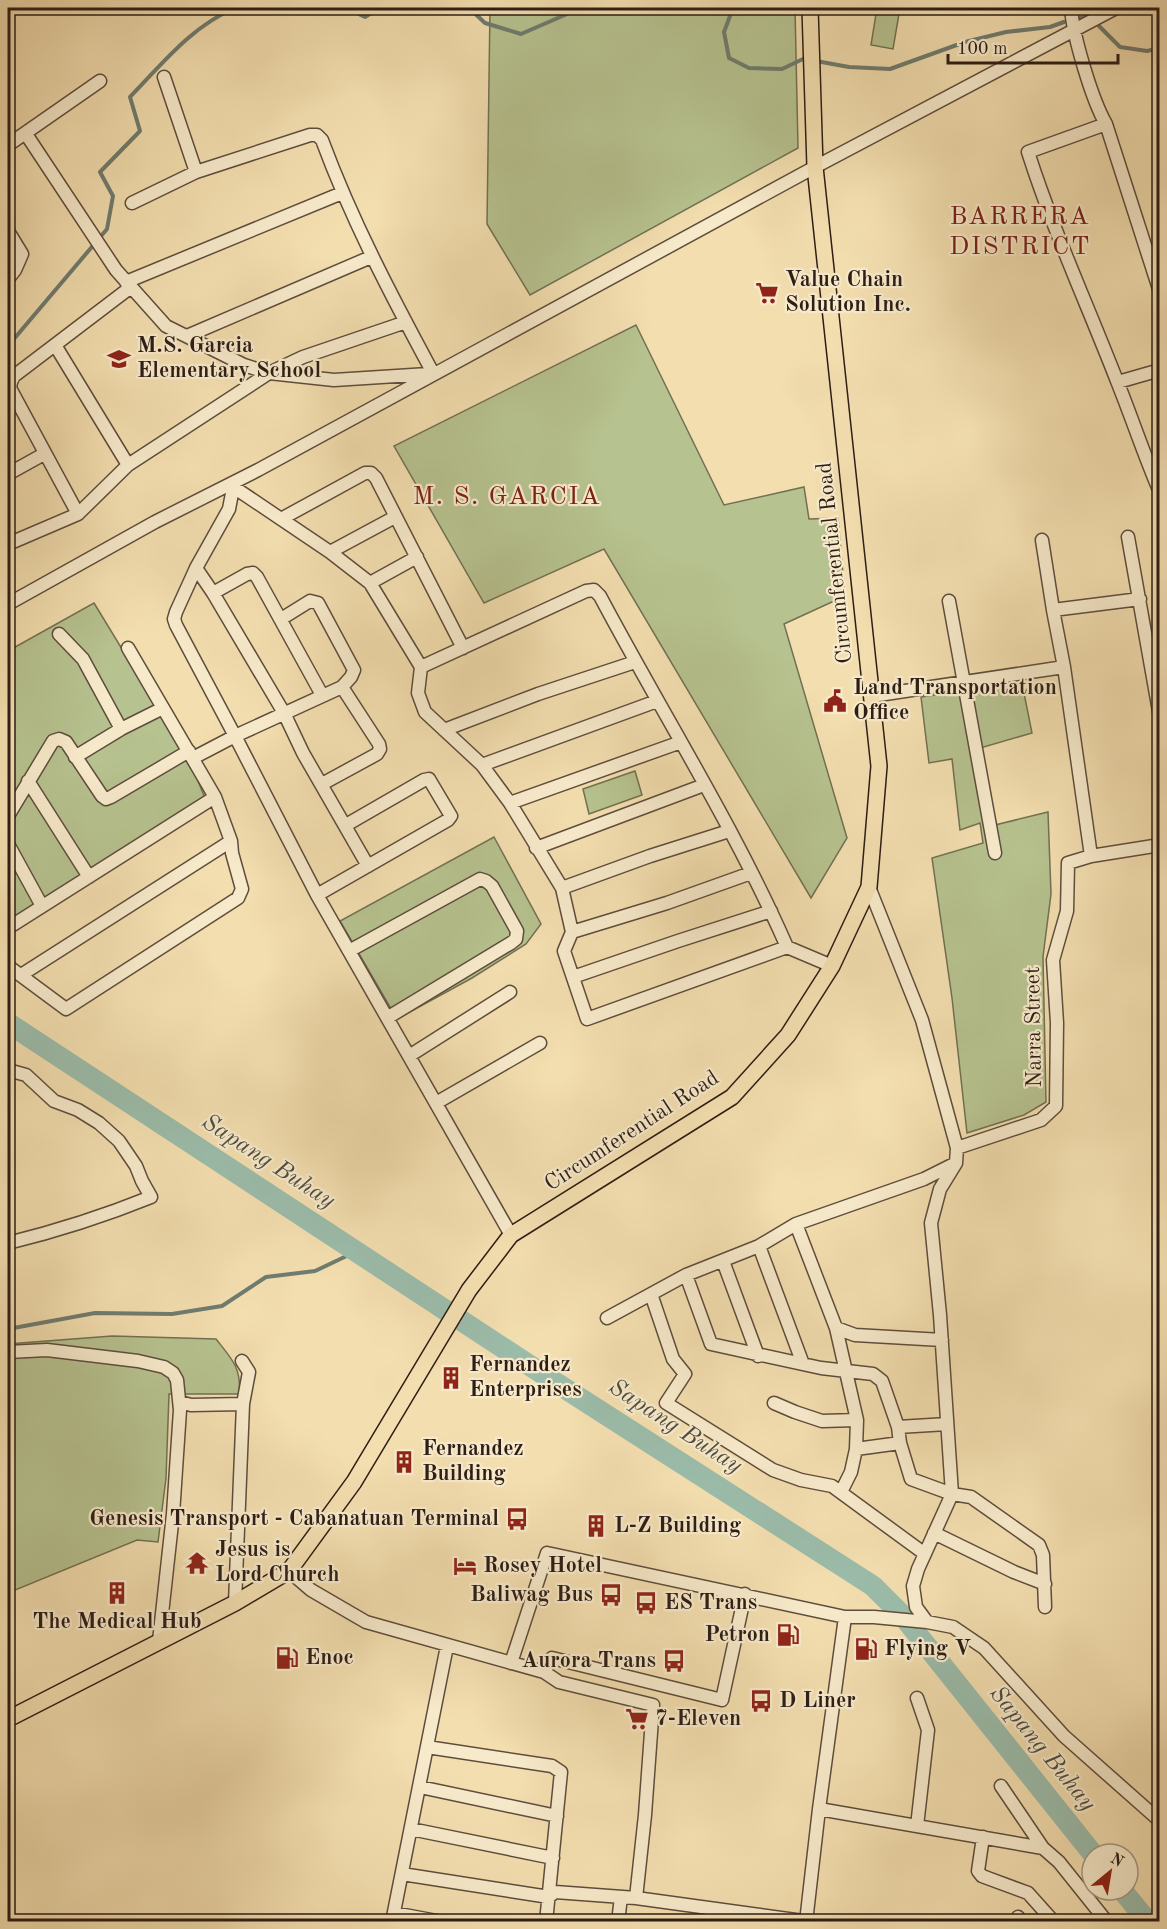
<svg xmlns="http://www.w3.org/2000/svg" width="1167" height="1929" font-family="'Old Standard TT',serif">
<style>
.green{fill:#b6c28f;stroke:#727052;stroke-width:1.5}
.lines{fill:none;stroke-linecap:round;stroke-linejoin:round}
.stream{stroke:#6f7c6f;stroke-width:4}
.river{stroke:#9bbcaa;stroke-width:21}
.minor-casing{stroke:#5e4d3c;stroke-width:15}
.major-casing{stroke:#2d1d16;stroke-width:18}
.minor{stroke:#f7eacb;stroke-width:12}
.major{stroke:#f3deaf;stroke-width:15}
.labels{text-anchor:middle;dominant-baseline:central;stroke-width:4.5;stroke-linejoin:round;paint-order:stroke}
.poi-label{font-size:22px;font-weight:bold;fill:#2d1d16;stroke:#f7eacb;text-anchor:start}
.street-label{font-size:22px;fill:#2d1d16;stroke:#f7eacb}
.water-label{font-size:24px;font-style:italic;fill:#4e4d42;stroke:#f7eacb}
.quarter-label{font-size:26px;letter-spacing:1.5px;fill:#7a1f14;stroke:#f7eacb}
</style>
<rect width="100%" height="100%" fill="#f3deaf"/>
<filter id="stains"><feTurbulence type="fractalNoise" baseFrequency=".00333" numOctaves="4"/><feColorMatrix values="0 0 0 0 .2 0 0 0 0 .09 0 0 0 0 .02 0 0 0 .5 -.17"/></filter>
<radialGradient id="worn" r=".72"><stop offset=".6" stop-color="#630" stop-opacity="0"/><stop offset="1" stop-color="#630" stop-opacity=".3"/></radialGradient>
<path class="green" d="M490,8H795L798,148L530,295L487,224Z
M877,8H900L893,49L871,45Z
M636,325L724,505L804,487L809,519L838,518L845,596L784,624L847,838L811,898L604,549L484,603L394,446Z
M94,603L189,759L205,798L8,926V651Z
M1022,683L1032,733L980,748L995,825L1048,812L1051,894L1043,957L1046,1102L1024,1115L967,1133L952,998L932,858L983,843L980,823L960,830L952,759L929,763L921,697Z
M635,771L642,795L589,814L583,789Z
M494,837L541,924L526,944L472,978L397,1019L340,921Z
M112,1336L216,1339C231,1358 242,1368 239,1394H169L166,1478L158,1542L137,1540L8,1593V1344Z"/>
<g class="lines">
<path class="stream" d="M346,8L365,17L379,8
M469,8L485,23L521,34L574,11L578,8
M730,8V16L724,32L729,58L749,68L782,69L805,58
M1080,18L1088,15L1090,17
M1096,23L1120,47L1147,51L1160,48
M816,61L849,67L890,69L965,42L1006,32L1050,27L1064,22
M8,346L107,229L113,196L100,172L140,131L130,97C162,64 192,26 235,8
M8,1329L95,1313L172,1314L222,1306L266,1277L315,1271L355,1252"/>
<path class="river" d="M8,1023L558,1384L873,1586L902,1615L1093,1854
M1122,1890L1148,1922"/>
<g class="minor-casing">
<path id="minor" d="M1071,8C1073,36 1092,100 1106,124L1160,292
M164,77L196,172
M1106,124L1028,152C1053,230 1087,304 1117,381C1132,418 1144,455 1160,492
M26,134L116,270L166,326L244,365L269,373L334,380L428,374
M8,145L100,81
M132,203L196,172L310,135H317L322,140C352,221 392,297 433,373
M8,231L22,254L15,270L8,279
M126,282L342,193
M187,336L371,257
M55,345L128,465
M1118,382L1160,370
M8,474L44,454
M234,483L229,509L196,568L176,612L174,619L176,625L235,736L317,895L511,1235
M232,486L330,552L370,583L421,667L418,693L425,712L482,765L510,803L562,888L572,932L564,951L587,1019L787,947L832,966
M78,514L10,388L11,382L14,376L131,287
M281,519L365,473H371L376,478L463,648
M1128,537L1160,717
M1042,540L1053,610L1064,667L1091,856
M8,544L78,514L128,465L269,373L303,357L406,322
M330,552L395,517
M196,568L213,593L284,713L303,753L368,866
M370,583L417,557
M213,593L247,574L253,573L257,577L322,695
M949,601L995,853
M8,604L155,522L258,470L815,167L1116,8
M1053,610L1140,599
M59,634L83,659L121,729
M421,667L586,591L594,590L600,596C662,713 734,826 787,947
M872,696L1064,667
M444,730L538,694L635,662
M75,757L121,729L163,708
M193,758L235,736L342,687L351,677L354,670L318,603L310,601L281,619
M482,765L657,701
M28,781L89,877
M322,784L377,754L380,749L379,744L342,687
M510,803L681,742
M8,816L53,741L59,739L66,742L102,796L106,799L111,797L189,751
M8,844L42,906
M536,848L704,785
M869,887L922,1020L957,1148L956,1163L940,1189L931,1223L940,1315L952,1494L918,1569L913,1586L916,1607L927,1622
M562,888L650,856L729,831
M317,895L448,820L451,816L429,779L424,780L346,825
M8,928L215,797
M572,932L667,903L751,873
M349,951L480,879L486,881L492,886L517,931L516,939L511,943L387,1018
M8,966L66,1009L238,898L242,889L232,853L231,841L215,797L128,648
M21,975L231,841
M573,977L678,941L771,911
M409,1056L510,992
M8,1070L26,1075L54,1101L78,1110L99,1123L119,1141L136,1166L142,1181L151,1197C104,1216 57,1231 8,1243
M436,1103L540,1043
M957,1148L1041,1120L1056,1106L1057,1023L1053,960L1067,911L1068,863L1091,856L1160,845
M796,1224L836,1328L857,1420L856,1449L851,1472L841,1492
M759,1246L803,1364
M723,1261L758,1356
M686,1275L711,1344L821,1368L873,1374L882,1381L898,1427L900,1443L911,1479L952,1494L971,1497L1039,1545L1043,1555L1045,1607
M651,1294L673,1359L685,1374L666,1403L773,1470L801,1480L832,1486L925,1554
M607,1318L686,1275L759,1246L796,1224L924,1179L956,1163
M836,1328L855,1335L942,1340
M8,1352L47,1350L138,1361L164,1367L173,1373L177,1380L180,1410L173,1514L159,1641
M180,1402L191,1405L243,1404
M774,1403L795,1412L822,1421L857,1420
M898,1427L947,1424
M856,1449L900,1443
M934,1533L1014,1572L1045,1584
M289,1571L311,1590L366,1622L544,1672L552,1658L722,1700L745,1594
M235,1603L243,1404L249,1372L242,1361
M511,1663L547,1553L845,1617H874L927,1622L953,1627L984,1648L1064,1736L1160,1821
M544,1672L559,1682L653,1705L645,1815L636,1898
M917,1698L928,1730L917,1826
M427,1747L552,1766L561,1772L546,1922
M1001,1786L1043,1848
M420,1787L557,1816
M819,1809L1043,1848L1059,1862L1107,1922
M411,1829L553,1858
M983,1837L978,1871L982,1876L1028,1893L1054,1922
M402,1874L549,1897L555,1892L636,1898L810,1922
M394,1913L442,1922
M1018,1917L1022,1922
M392,1922L447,1646
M618,1922L621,1897
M806,1922L819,1809L845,1617"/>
</g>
<g class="major-casing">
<path id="major" d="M8,1719L235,1603L289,1571L354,1482L469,1290L511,1235L732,1097L788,1035L832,966L869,887L879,766L815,167L810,8"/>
</g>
<use href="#minor" class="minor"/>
<use href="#major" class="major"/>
</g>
<defs>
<g id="supermarket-bare" transform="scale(1.8)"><path d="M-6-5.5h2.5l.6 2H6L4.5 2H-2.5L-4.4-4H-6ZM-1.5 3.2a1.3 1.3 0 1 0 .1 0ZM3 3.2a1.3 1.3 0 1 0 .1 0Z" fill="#8f2418" stroke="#f7eacb" stroke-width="2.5" paint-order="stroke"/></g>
<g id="school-bare" transform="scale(1.8)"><path d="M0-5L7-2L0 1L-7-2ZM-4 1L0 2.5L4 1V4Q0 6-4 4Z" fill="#8f2418" stroke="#f7eacb" stroke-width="2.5" paint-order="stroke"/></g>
<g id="civic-bare" transform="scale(1.8)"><path d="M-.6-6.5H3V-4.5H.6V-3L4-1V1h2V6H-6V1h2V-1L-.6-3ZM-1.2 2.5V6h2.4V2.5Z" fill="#8f2418" stroke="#f7eacb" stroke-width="2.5" paint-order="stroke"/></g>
<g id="building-bare" transform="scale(1.8)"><path d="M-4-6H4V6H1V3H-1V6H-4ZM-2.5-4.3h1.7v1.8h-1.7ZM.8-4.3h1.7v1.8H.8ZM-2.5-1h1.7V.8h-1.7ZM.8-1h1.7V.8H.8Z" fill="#8f2418" stroke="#f7eacb" stroke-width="2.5" paint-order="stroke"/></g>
<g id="bus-bare" transform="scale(1.8)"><path d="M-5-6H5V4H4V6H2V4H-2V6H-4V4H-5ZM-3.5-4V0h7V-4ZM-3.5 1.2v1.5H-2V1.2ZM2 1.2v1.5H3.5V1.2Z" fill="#8f2418" stroke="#f7eacb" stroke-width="2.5" paint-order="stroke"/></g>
<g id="temple-bare" transform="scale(1.8)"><path d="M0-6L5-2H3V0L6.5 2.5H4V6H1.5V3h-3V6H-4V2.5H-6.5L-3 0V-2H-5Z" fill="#8f2418" stroke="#f7eacb" stroke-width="2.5" paint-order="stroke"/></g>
<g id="hotel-bare" transform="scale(1.8)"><path d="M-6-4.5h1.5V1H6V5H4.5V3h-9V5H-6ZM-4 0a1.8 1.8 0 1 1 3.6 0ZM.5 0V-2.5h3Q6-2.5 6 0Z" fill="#8f2418" stroke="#f7eacb" stroke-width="2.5" paint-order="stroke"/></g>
<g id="fuel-bare" transform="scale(1.8)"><path d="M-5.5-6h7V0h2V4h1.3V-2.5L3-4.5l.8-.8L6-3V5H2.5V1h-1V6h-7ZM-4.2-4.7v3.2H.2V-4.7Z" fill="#8f2418" stroke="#f7eacb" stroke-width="2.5" paint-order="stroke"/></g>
</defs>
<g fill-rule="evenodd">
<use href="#supermarket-bare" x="767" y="293"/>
<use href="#school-bare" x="119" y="359"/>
<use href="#civic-bare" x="835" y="701"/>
<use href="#building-bare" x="451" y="1378"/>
<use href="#building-bare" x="404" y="1462"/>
<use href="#bus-bare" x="517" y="1519"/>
<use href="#building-bare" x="596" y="1526"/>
<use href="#temple-bare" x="197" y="1563"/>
<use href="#hotel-bare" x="465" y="1566"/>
<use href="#building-bare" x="117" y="1593"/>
<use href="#bus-bare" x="611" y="1595"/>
<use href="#bus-bare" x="646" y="1603"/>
<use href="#fuel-bare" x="788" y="1635"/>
<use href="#fuel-bare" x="866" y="1649"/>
<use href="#fuel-bare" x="287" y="1658"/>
<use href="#bus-bare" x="674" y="1661"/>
<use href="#bus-bare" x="761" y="1701"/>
<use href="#supermarket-bare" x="637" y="1719"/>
</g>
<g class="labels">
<g class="poi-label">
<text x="785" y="280">Value Chain<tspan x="785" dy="25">Solution Inc.</tspan></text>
<text x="137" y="346">M.S. Garcia<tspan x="137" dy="25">Elementary School</tspan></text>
<text x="853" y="688">Land Transportation<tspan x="853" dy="25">Office</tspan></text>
<text x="469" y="1365">Fernandez<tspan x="469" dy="25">Enterprises</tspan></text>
<text x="422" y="1449">Fernandez<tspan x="422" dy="25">Building</tspan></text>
<text x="499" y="1519" text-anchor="end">Genesis Transport - Cabanatuan Terminal</text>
<text x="614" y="1526">L-Z Building</text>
<text x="215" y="1550">Jesus is<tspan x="215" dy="25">Lord Church</tspan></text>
<text x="483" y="1566">Rosey Hotel</text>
<text x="593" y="1595" text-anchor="end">Baliwag Bus</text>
<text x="664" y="1603">ES Trans</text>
<text x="117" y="1622" text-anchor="middle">The Medical Hub</text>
<text x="770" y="1635" text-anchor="end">Petron</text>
<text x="884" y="1649">Flying V</text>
<text x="305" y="1658">Enoc</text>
<text x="656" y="1661" text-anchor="end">Aurora Trans</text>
<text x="779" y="1701">D Liner</text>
<text x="655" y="1719">7-Eleven</text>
</g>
<g class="street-label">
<text transform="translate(835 563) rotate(-96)">Circumferential Road</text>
<text transform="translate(1034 1027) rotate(-91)">Narra Street</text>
<text transform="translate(632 1131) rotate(-33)">Circumferential Road</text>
</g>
<g class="water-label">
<text transform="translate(268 1162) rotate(33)">Sapang Buhay</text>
<text transform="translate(675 1427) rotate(33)">Sapang Buhay</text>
<text transform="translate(1042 1749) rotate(51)">Sapang Buhay</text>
</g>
<g class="quarter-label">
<text x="1020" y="217">BARRERA<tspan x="1020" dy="30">DISTRICT</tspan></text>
<text x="507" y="497">M. S. GARCIA</text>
</g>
</g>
<rect width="1167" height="1929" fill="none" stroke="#f3deaf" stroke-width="30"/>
<rect x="9" y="9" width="1149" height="1911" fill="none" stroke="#2d1d16" stroke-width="3"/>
<rect x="15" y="15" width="1137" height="1899" fill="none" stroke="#2d1d16" stroke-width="1.5"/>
<g transform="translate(1110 1872) rotate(30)"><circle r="28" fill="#f7eacb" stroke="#a69883" stroke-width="1.5"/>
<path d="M0-4.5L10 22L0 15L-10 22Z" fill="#8f2418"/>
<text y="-9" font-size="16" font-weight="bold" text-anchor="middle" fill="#2d1d16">N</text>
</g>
<path d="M948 54v9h170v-9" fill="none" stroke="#2d1d16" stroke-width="3"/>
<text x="957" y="54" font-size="18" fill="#2d1d16" stroke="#f7eacb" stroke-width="4.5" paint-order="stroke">100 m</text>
<rect width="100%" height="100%" filter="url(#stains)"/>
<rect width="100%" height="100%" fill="url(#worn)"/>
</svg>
